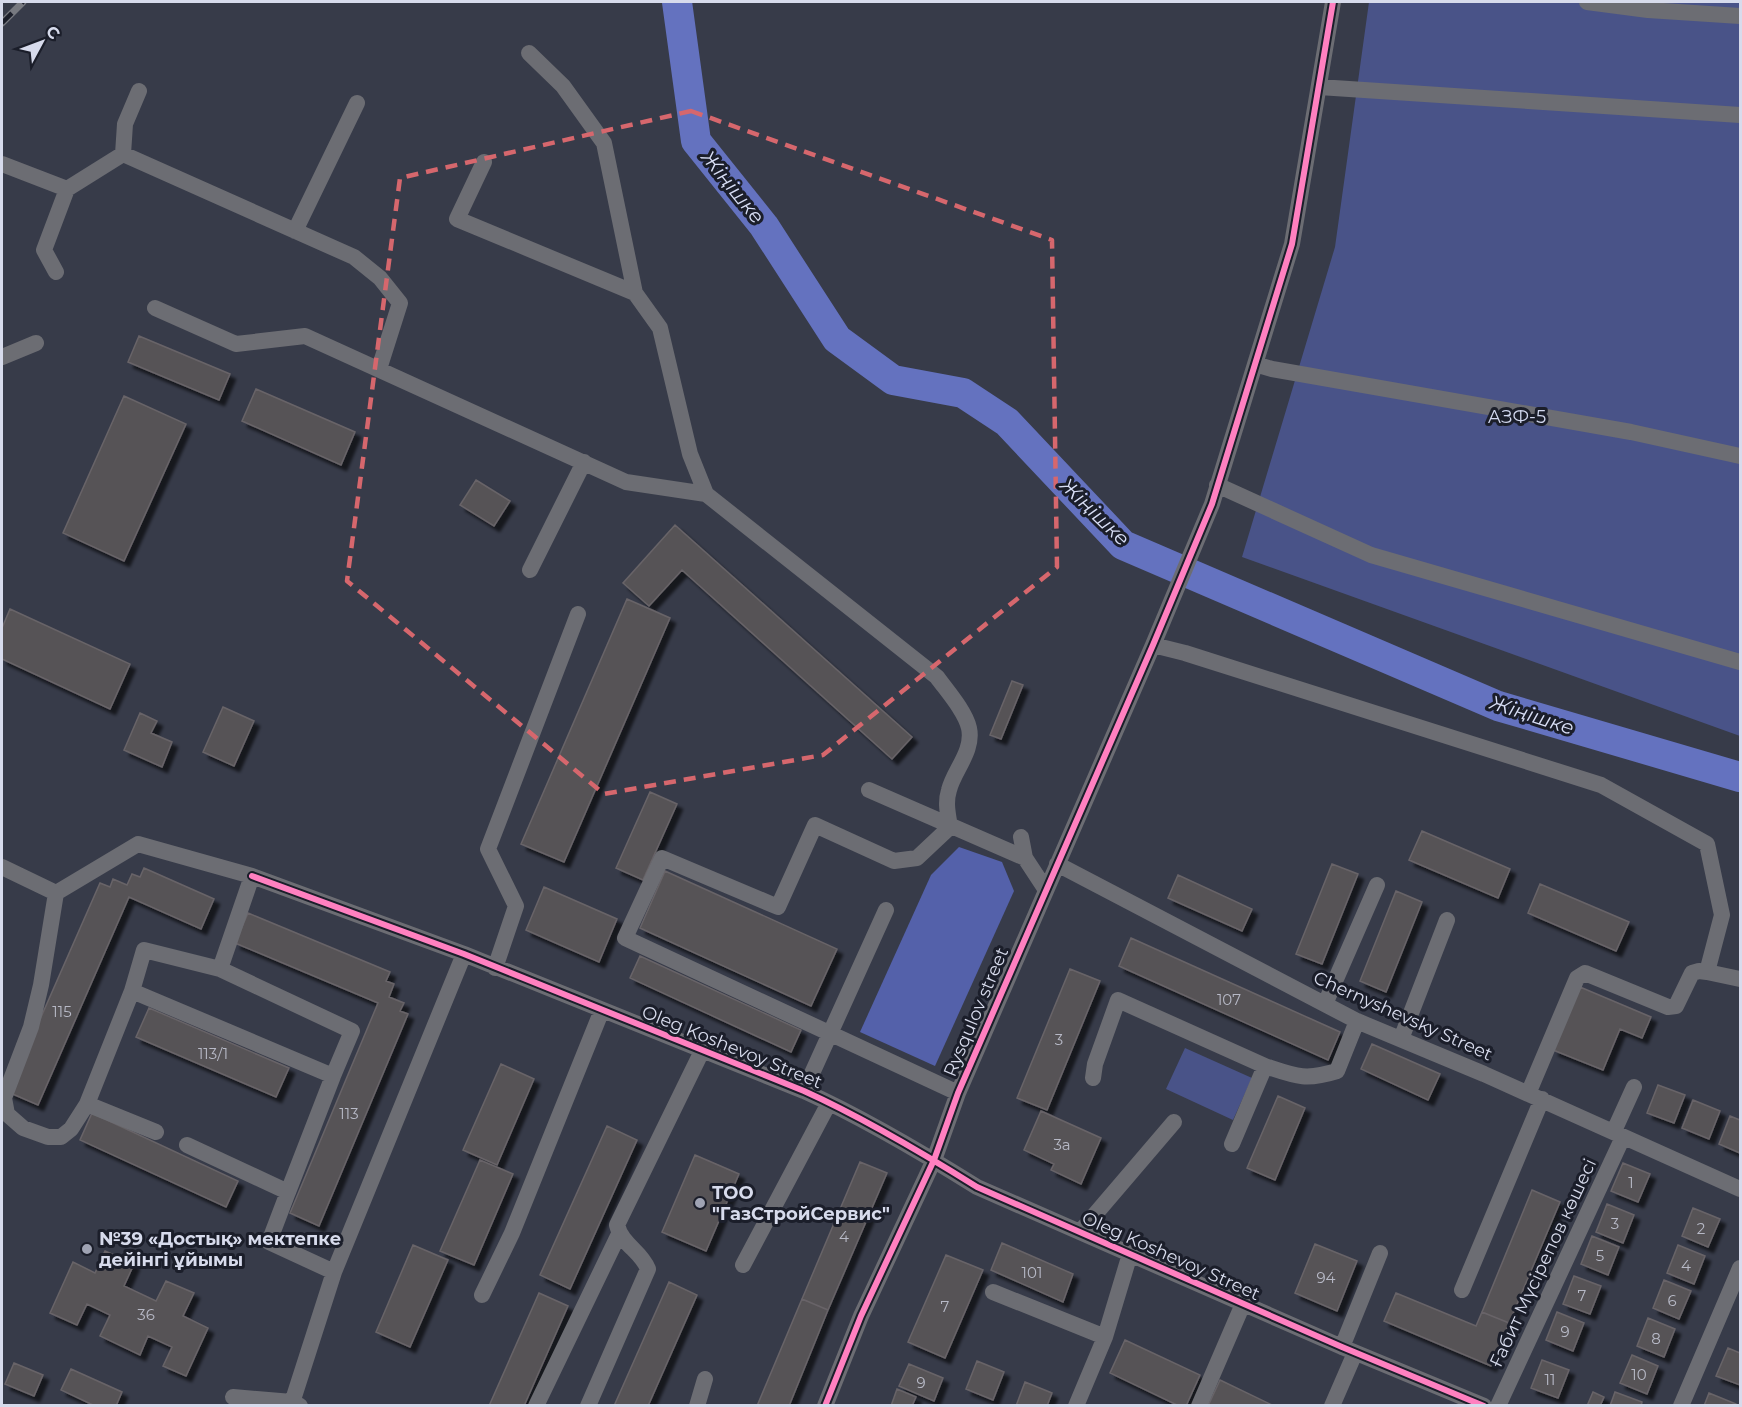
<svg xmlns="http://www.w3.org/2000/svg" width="1742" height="1407" font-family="Montserrat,sans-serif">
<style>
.green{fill:#495388}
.forest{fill:#5461aa}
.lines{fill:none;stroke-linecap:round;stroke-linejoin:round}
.river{stroke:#6472bf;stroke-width:30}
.building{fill:#575356;stroke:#686468;stroke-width:1.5;filter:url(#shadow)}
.minor{stroke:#6c6d73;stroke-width:16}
.rail-casing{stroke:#777980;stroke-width:7}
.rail{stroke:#1b1e2a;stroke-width:4.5;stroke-dasharray:14;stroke-linecap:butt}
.cycleway-casing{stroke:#1b1e2a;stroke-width:10}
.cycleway{stroke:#ff80c0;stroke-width:6}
.marked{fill:none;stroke:#d6676d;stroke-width:4.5;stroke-dasharray:12 8;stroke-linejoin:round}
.poi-dot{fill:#9fa3b3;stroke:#1b1e2a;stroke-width:2}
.labels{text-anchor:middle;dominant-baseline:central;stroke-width:6;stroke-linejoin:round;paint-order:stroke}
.number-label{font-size:15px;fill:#b7b9c6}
.park-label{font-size:18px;fill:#d2d8ef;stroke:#1b1e2a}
.street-label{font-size:18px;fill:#d7dbec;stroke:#1b1e2a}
.poi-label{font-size:18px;font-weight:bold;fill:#d7dbec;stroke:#1b1e2a;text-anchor:start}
.water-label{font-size:20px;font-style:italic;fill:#d8def5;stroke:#1b1e2a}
</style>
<defs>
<filter id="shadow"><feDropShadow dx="5.5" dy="5.5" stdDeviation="1.5" flood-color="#0009"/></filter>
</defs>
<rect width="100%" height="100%" fill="#373b49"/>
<path class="green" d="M1369,2H1740V736L1242,557L1335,247Z
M1185,1048L1252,1078L1233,1120L1166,1089Z"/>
<path class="forest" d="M959,847L1002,862L1014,891L935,1066L860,1032L931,875Z"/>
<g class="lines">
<path class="river" d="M677,2L696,141L764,226L837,339L893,380L963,393L1007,422L1123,545L1498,706L1740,777"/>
</g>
<path class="building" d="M139,336L230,374L219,400L128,362Z
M256,389L355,432L341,465L242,421Z
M124,396L186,424L124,561L63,533Z
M476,480L510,501L494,526L460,505Z
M675,525L912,737L892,759L682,570L649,606L623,583Z
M627,599L670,618L564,862L521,844Z
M10,609L130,664L110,709L2,659V628Z
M1012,681L1023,685L1001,739L990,735Z
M223,707L254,721L234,766L203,752Z
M140,713L157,721L151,733L172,742L162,767L124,750Z
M650,792L677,804L643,880L616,868Z
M1422,831L1510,869L1498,898L1409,860Z
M1332,864L1358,874L1322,964L1296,954Z
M144,868L214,899L201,929L129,897L38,1105L8,1092L100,883L110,887L113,879L127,885L132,874L140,877Z
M665,871L837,949L811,1006L640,928Z
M1178,875L1252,909L1242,931L1168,898Z
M1540,884L1629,922L1616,951L1528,913Z
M544,887L617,919L599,962L526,930Z
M1396,891L1422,902L1386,992L1360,981Z
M248,913L390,972L386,981L394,984L389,997L404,1003L400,1011L408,1014L319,1226L290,1213L378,1003L235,943Z
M1131,938L1340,1032L1328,1060L1119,966Z
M640,956L801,1030L791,1052L630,978Z
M1070,969L1100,981L1047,1110L1017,1098Z
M1580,987L1651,1017L1642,1038L1620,1029L1603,1070L1553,1050Z
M149,1008L289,1068L276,1097L136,1037Z
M1372,1044L1440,1074L1428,1100L1361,1069Z
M501,1064L534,1079L497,1165L463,1150Z
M1658,1085L1685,1095L1674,1123L1647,1113Z
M1278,1096L1305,1108L1275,1180L1247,1168Z
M1693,1100L1720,1111L1709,1139L1682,1128Z
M1041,1111L1101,1138L1081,1184L1051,1170L1054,1164L1024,1150Z
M92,1113L238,1181L226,1207L80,1140Z
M1730,1116L1740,1120V1153L1719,1144Z
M607,1126L637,1140L570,1289L540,1275Z
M695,1155L739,1174L706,1251L662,1232Z
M480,1160L513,1174L474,1265L440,1251Z
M860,1162L887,1173L828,1310L802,1299Z
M1623,1163L1650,1174L1638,1202L1611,1191Z
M1532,1190L1560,1202L1509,1323L1482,1312Z
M1607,1204L1634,1215L1623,1243L1596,1232Z
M1693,1208L1720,1219L1708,1247L1682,1236Z
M1592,1236L1619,1247L1608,1275L1581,1264Z
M1002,1243L1073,1274L1063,1302L991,1270Z
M1315,1244L1357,1261L1337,1311L1295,1293Z
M413,1245L448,1260L410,1347L376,1332Z
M1678,1245L1705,1256L1694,1284L1667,1273Z
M105,1251L134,1264L124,1286L156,1301L166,1281L194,1293L183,1316L208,1328L186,1376L163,1366L172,1347L148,1336L140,1355L100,1336L110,1315L87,1304L77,1325L50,1313L73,1262L95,1273Z
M946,1255L983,1270L945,1358L908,1342Z
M1574,1276L1601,1286L1590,1314L1563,1304Z
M1664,1280L1691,1291L1679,1319L1653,1308Z
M669,1282L697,1295L648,1406H614Z
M539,1293L568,1306L524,1406H489Z
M1396,1293L1476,1326L1482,1312L1509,1323L1491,1366L1384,1321Z
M802,1299L828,1310L789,1406H757Z
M1557,1312L1584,1323L1573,1351L1546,1340Z
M1648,1318L1675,1329L1664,1357L1637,1346Z
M1125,1340L1200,1375L1186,1406H1179L1110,1373Z
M1728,1348L1740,1353V1385L1716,1376Z
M1632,1355L1658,1366L1647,1394L1620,1383Z
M1542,1360L1569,1370L1558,1398L1531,1388Z
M977,1361L1004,1372L993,1400L966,1389Z
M14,1363L43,1375L34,1396L5,1384Z
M909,1364L943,1378L934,1401L899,1386Z
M71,1369L122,1392L116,1406H95L61,1390Z
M1220,1380L1274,1406H1208Z
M1025,1382L1052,1393L1047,1406H1016Z
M897,1389L916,1397L912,1406H891Z
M1593,1392L1604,1397L1600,1406H1587Z
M1615,1392L1642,1402L1641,1406H1610Z
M1709,1393L1736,1404V1406H1704Z"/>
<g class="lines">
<path class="minor" d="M1587,2L1648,10L1740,16
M529,53L563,86L604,143L635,293L660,328L690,454L706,494
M1319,87L1740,115
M123,154L125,124L139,91
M484,162L457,219L635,293
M2,164L67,189L123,154L354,257L380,278L400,303L379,369
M295,231L357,103
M56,272L44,250L67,189
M155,308L236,344L305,336L626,482L706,494L937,677C947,691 965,711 969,728C974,751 954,770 949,790C945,803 948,814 950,827L917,858L894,861L815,825L778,907L662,858L625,938L958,1093
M2,357L36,343
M1255,364L1272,369L1631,432L1740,456
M1217,485L1371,555L1740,662
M530,570L584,462
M1153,645L1185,653L1601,785L1707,844L1722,915L1707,972L1740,979
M869,790L1025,858
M1021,837L1025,858L1046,890
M1057,864L1357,1021L1484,1074L1740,1189
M2,867L56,893L138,844L252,876L464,954L804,1091C864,1118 921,1152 977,1187L1342,1347L1484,1406
M56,893L41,985L31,1027L4,1098L7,1114L23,1128L48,1137H61L71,1129L87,1104
M495,968L516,906L488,849L578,614
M220,969L144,950L132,991L333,1076L352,1031L220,969L252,876
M132,991L87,1104L156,1132
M1325,1004L1377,885
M1401,1039L1447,920
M1265,1066C1295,1076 1305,1081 1337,1071L1357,1021
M1093,1078L1095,1064L1118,1000L1265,1066L1232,1144
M804,1091L886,910
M1528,1094L1577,978L1585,973L1668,1007L1676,1006L1692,973L1699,971L1707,972
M1614,1131L1634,1087
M187,1145L288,1192L333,1076
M288,1192L269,1242L334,1272
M1080,1232L1174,1122
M743,1265L829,1103
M1462,1290L1542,1099
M993,1292L1105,1337
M482,1295L512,1233L602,1010
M1342,1347L1380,1253
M233,1397L292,1402L300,1406
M291,1406L334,1272L464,954
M536,1406L619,1234
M588,1406L648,1269C641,1251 622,1245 617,1225L702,1051
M697,1406L705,1379
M825,1406L861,1316L934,1160L958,1093L1153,645L1212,504L1292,244L1333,2
M1076,1406L1105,1337L1130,1254
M1199,1406L1243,1304
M1332,1406L1355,1353
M1498,1406L1623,1137
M1681,1406L1740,1268"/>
<g class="rail-casing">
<path id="rail" d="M2,23L23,2"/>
</g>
<use href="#rail" class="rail"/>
<g class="cycleway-casing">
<path id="cycleway" d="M252,876L464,954L804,1091C864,1118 921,1152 977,1187L1342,1347L1484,1406
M825,1406L861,1316L934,1160L958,1093L1153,645L1212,504L1292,244L1333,2"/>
</g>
<use href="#cycleway" class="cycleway"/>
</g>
<path class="marked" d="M691,111L1052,240L1057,567L823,755L604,794L347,581L400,178Z"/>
<g class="poi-dot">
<circle cx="700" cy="1203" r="6"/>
<circle cx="87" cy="1249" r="6"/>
</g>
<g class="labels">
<g class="number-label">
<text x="1229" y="999">107</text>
<text x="62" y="1011">115</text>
<text x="1059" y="1039">3</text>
<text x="213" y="1053">113/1</text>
<text x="349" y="1113">113</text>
<text x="1062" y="1144">3а</text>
<text x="1631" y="1182">1</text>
<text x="1615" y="1223">3</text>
<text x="1701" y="1228">2</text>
<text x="844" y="1236">4</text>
<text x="1600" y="1255">5</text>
<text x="1686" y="1265">4</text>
<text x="1032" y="1272">101</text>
<text x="1326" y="1277">94</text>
<text x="1582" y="1295">7</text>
<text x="1672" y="1300">6</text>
<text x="945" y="1306">7</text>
<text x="146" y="1314">36</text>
<text x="1565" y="1331">9</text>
<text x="1656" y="1338">8</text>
<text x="1639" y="1374">10</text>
<text x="1550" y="1379">11</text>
<text x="921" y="1382">9</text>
</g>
<g class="park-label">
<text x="1517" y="417">АЗФ-5</text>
</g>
<g class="street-label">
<text transform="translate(976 1012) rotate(-67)">Rysqulov street</text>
<text transform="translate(1403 1016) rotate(24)">Chernyshevsky Street</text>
<text transform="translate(732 1047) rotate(22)">Oleg Koshevoy Street</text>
<text transform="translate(1171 1256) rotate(24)">Oleg Koshevoy Street</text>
<text transform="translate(1543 1263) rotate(-65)">Ғабит Мүсірепов көшесі</text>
</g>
<g class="poi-label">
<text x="712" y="1193">ТОО<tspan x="712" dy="21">"ГазСтройСервис"</tspan></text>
<text x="99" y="1239">№39 «Достық» мектепке<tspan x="99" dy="21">дейінгі ұйымы</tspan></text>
</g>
<g class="water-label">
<text transform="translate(733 187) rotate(51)">Жіңішке</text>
<text transform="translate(1095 512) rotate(44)">Жіңішке</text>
<text transform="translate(1532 715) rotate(18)">Жіңішке</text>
</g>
</g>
<rect width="1742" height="1407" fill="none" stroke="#d7dbec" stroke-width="6"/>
<g transform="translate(42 42) rotate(49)" stroke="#1b1e2a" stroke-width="4.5" paint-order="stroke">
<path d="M0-4.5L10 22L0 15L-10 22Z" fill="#d7dbec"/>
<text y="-9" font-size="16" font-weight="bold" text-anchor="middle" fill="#d7dbec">С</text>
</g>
</svg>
